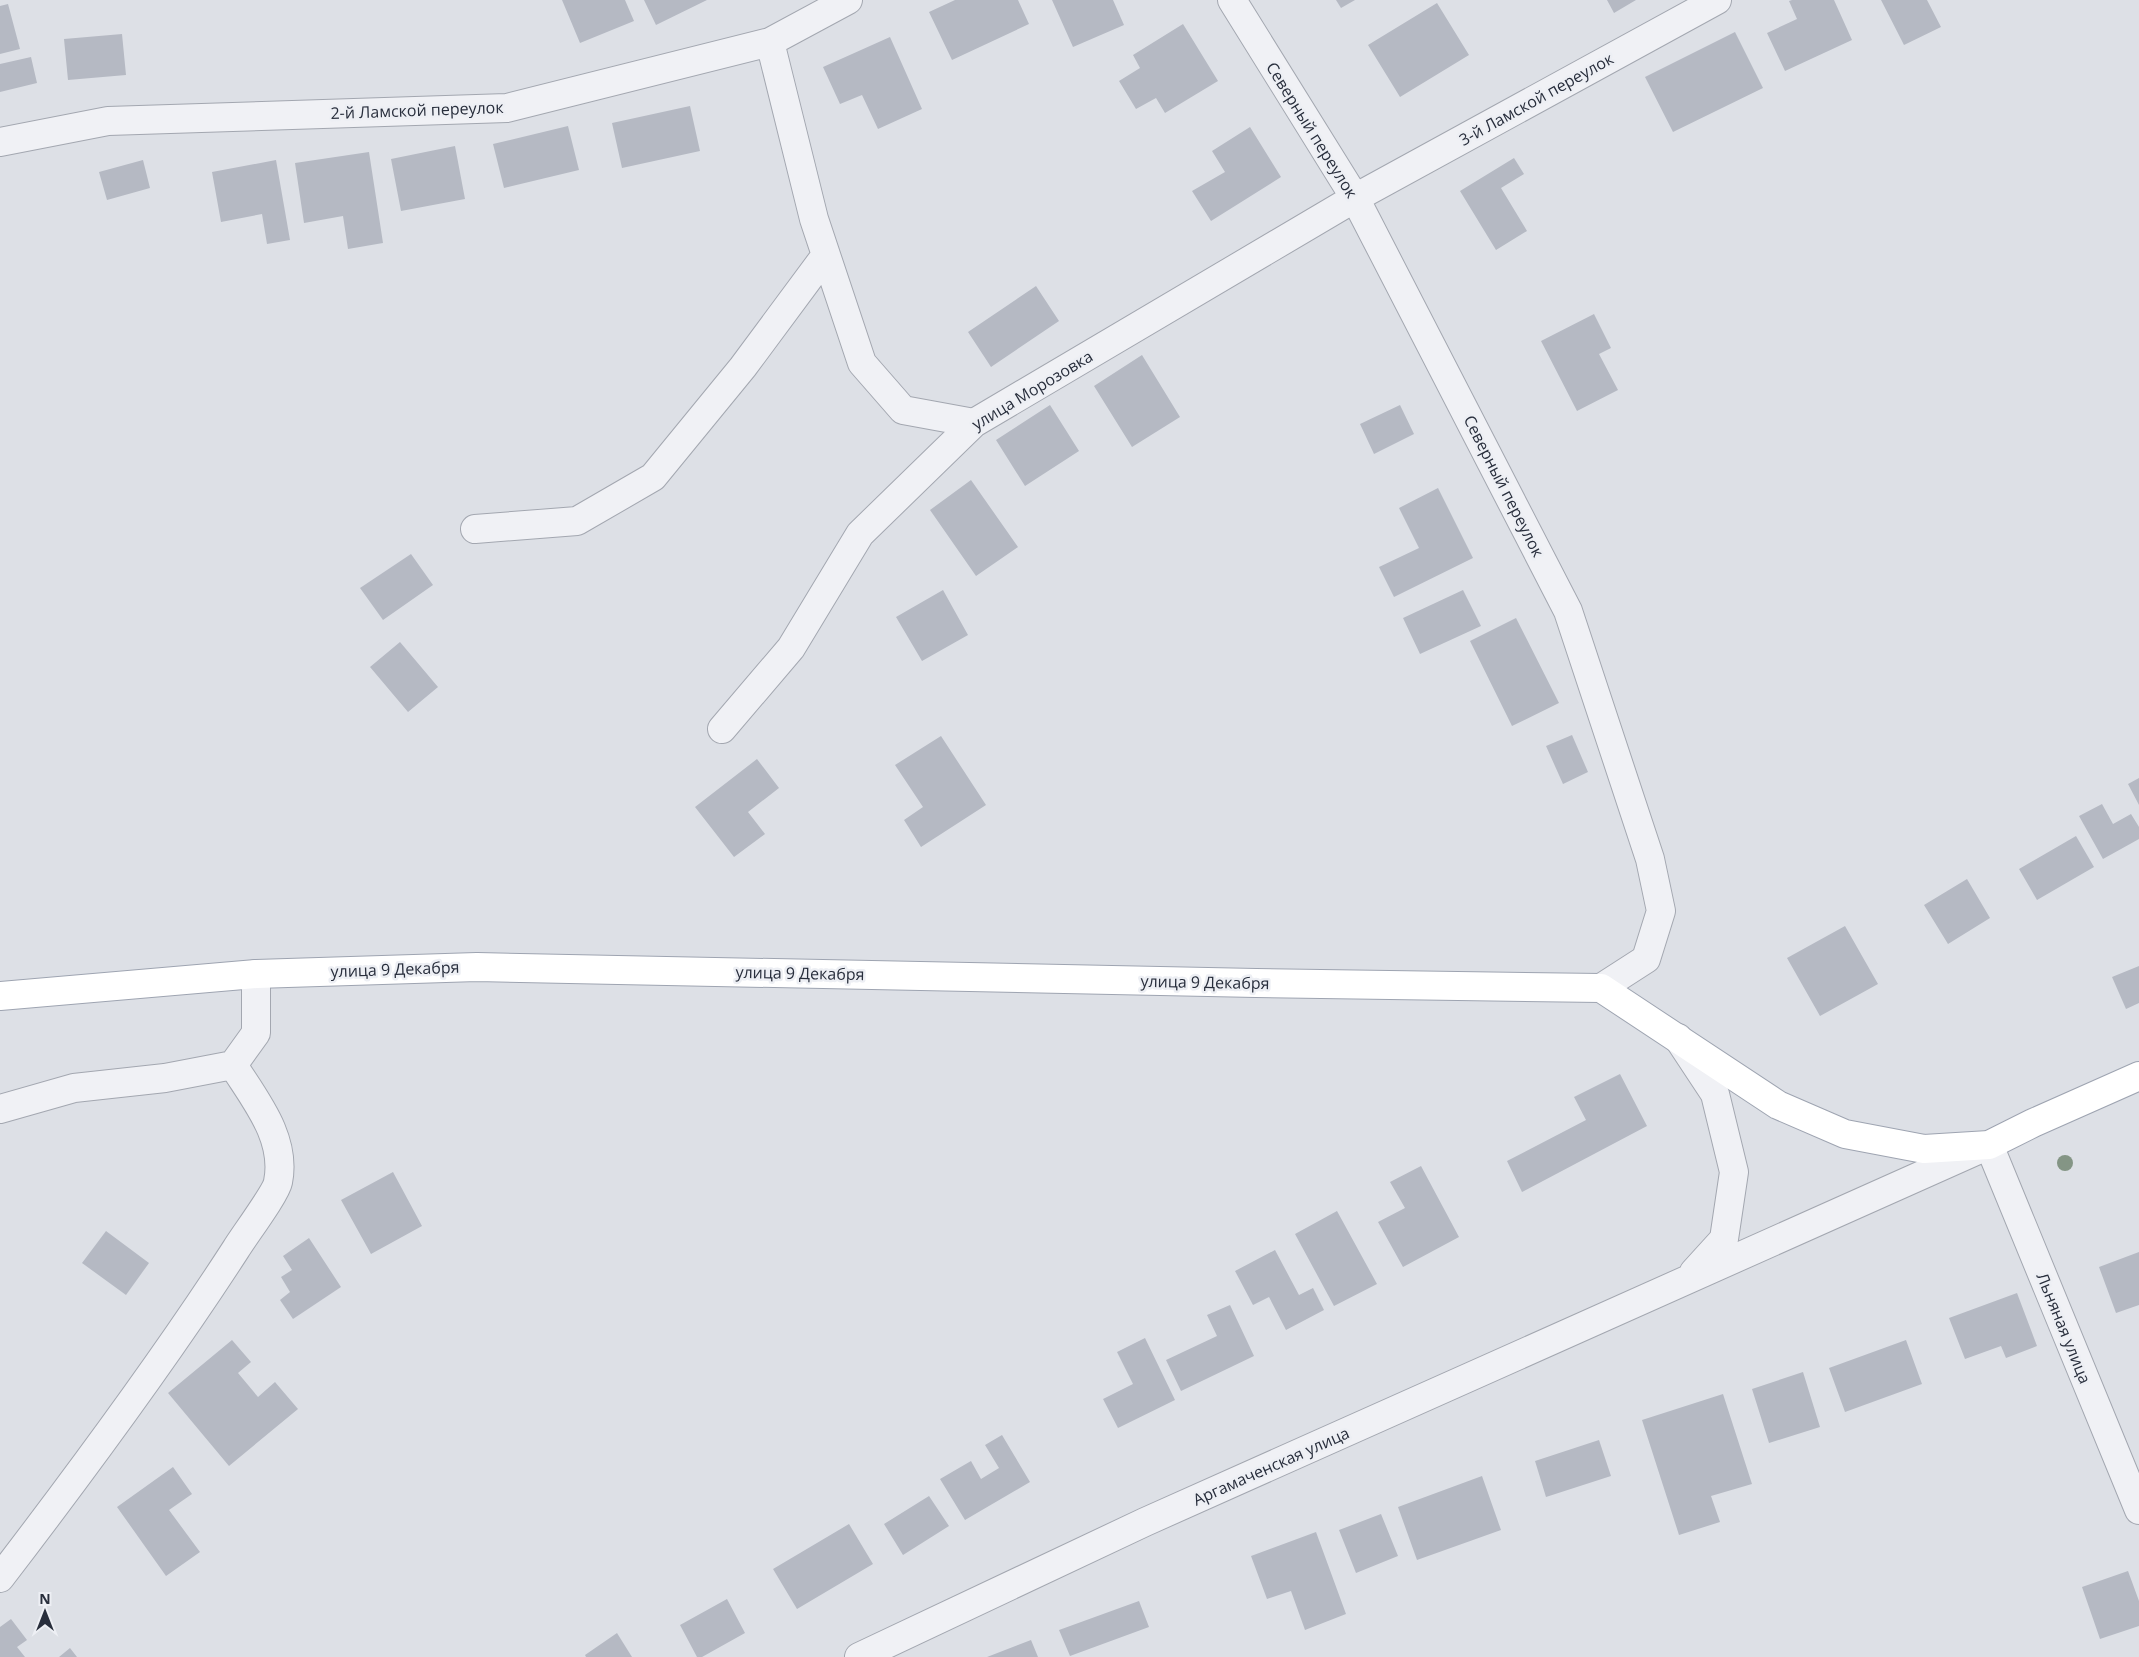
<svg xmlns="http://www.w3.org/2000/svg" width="2139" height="1657" font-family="'Open Sans',sans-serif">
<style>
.building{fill:#b5b9c3}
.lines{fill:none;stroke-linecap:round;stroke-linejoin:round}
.minor-casing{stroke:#a3a7b0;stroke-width:30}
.major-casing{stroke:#9ea4b1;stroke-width:30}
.minor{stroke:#f0f1f5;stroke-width:28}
.major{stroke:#fff;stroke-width:28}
.tree{fill:#849585}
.labels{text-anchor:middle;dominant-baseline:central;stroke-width:5;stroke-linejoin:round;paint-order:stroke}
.street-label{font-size:16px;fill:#282e3c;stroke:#edeff4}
</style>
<rect width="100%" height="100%" fill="#dde0e6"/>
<path class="building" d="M562,0H625L634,21L580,43Z
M644,0H707L656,25Z
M955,0H1018L1029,24L952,60L929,12Z
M1052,0H1113L1124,25L1073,47Z
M1336,0H1355L1341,8Z
M1607,0H1636L1614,13Z
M1792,0H1834L1852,40L1785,71L1767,33L1797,19L1789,1Z
M1881,0H1927L1941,27L1904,45Z
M1437,3L1469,55L1400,97L1368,45Z
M8,4L20,49L0,54V6Z
M1183,24L1218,81L1165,113L1156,98L1136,109L1119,81L1140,68L1133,55Z
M1735,32L1763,88L1673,132L1645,77Z
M122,34L126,75L68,80L64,39Z
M890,37L922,109L878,129L862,95L840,104L823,67Z
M31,57L37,83L0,92V64Z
M690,106L700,151L622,168L612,123Z
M568,126L579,170L504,188L493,144Z
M1250,127L1281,177L1211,221L1192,191L1225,172L1212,151Z
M455,146L465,199L401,211L391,159Z
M369,152L383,243L348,249L343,216L304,223L295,163Z
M1514,158L1524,174L1501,188L1527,231L1496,250L1460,191Z
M143,160L150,188L107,200L99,172Z
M276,160L290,240L267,244L262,214L221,222L212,172Z
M1036,286L1059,321L991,367L968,332Z
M1594,314L1611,348L1599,354L1618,390L1577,411L1541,341Z
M1142,355L1180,417L1132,447L1094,386Z
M1050,405L1079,451L1025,486L996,440Z
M1400,405L1414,434L1374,454L1360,424Z
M971,480L1018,547L976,576L930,510Z
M1438,488L1473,558L1394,597L1379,567L1419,548L1399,508Z
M411,554L433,585L383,620L360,588Z
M943,590L968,635L922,661L896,617Z
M1463,590L1481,626L1420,654L1403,618Z
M1516,618L1559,703L1512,726L1470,641Z
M400,642L438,687L408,712L370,667Z
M1572,735L1588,772L1563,784L1546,746Z
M941,736L986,805L921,847L904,820L923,807L895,765Z
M757,759L779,788L748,812L765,834L734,857L695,807Z
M2139,778V805L2128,784Z
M2102,804L2113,824L2131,814L2139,827V839L2103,859L2079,816Z
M2076,836L2094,867L2037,900L2019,869Z
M1967,879L1990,918L1948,944L1924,905Z
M1845,926L1878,984L1820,1016L1787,958Z
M2139,966V1003L2126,1009L2112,977Z
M1620,1074L1647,1126L1522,1192L1507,1161L1586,1120L1574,1097Z
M1421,1166L1459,1237L1403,1267L1378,1222L1405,1208L1390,1182Z
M393,1172L422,1226L371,1254L341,1200Z
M1337,1211L1377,1284L1334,1306L1295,1234Z
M106,1231L149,1263L126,1295L82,1263Z
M309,1238L341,1287L293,1319L280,1300L290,1292L281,1277L292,1270L283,1256Z
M1275,1250L1299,1295L1313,1288L1324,1310L1286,1330L1269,1297L1253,1305L1235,1271Z
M2139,1252V1305L2116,1313L2099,1267Z
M2017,1293L2037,1346L2006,1358L2001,1346L1965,1359L1949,1318Z
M1230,1305L1254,1356L1181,1391L1166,1360L1217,1336L1207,1315Z
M1145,1338L1175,1400L1118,1428L1103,1399L1133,1384L1117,1352Z
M232,1340L251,1362L238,1373L258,1397L275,1382L298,1409L229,1466L168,1393Z
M1906,1340L1922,1384L1845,1412L1829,1368Z
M1803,1372L1820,1427L1769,1443L1752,1389Z
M1723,1394L1752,1484L1711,1496L1720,1522L1679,1535L1642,1420Z
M1002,1435L1030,1482L965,1520L940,1479L971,1461L981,1479L999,1468L985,1445Z
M1599,1440L1611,1476L1546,1497L1535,1461Z
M173,1467L192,1494L169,1510L200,1552L166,1576L117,1507Z
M1482,1476L1501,1530L1417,1560L1398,1507Z
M929,1496L949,1526L903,1555L884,1524Z
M1381,1514L1398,1556L1356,1573L1339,1530Z
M849,1524L873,1564L797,1609L773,1569Z
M1316,1532L1346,1614L1305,1630L1291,1591L1267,1599L1251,1556Z
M2128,1571L2139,1601V1626L2100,1639L2082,1587Z
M727,1599L745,1633L702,1657H697L680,1625Z
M1139,1601L1149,1627L1070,1656L1059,1630Z
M11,1619L27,1640L17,1647L25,1657H0V1627Z
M617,1633L632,1657H586L585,1655Z
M1031,1640L1038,1657H987Z
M70,1648L77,1657H59Z"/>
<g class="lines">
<g class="minor-casing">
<path id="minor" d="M1232,0L1355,198L1568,611L1650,859L1661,911L1646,959L1601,988
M770,42L814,219L862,363L903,410L974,423
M0,142L108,121L507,108L770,42L848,0
M475,529L577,521L653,477L743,367L826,255
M722,729L791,648L860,534L974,423L1355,198L1717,0
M1678,1038L1715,1094L1734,1172L1724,1239L1694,1272
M0,1109L74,1088L165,1078L233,1065L256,1033V974
M0,1578C82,1471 163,1362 236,1249C244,1236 276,1193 278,1182C287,1138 255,1100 233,1065
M859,1657L1145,1522L1989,1145L2139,1510"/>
</g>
<g class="major-casing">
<path id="major" d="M0,996L256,974L477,967L1256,983L1601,988L1778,1105L1845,1134L1924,1149L1989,1145L2033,1123L2139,1076"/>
</g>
<use href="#minor" class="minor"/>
<use href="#major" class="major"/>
</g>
<circle class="tree" cx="2065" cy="1163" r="8"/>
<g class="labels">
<g class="street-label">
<text transform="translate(1536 99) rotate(-29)">3-й Ламской переулок</text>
<text transform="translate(417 110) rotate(-2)">2-й Ламской переулок</text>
<text transform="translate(1312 130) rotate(58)">Северный переулок</text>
<text transform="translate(1032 390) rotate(-31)">улица Морозовка</text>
<text transform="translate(1504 486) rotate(63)">Северный переулок</text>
<text transform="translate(395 969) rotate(-2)">улица 9 Декабря</text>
<text transform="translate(800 973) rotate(1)">улица 9 Декабря</text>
<text transform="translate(1205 982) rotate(1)">улица 9 Декабря</text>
<text transform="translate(2064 1328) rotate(68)">Льняная улица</text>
<text transform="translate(1271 1466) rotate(-24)">Аргамаченская улица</text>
</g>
</g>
<g transform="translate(45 1612)" stroke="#edeff4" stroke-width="4" paint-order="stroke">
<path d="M0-4L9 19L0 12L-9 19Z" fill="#282e3c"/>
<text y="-8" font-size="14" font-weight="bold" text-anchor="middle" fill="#282e3c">N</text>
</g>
</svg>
